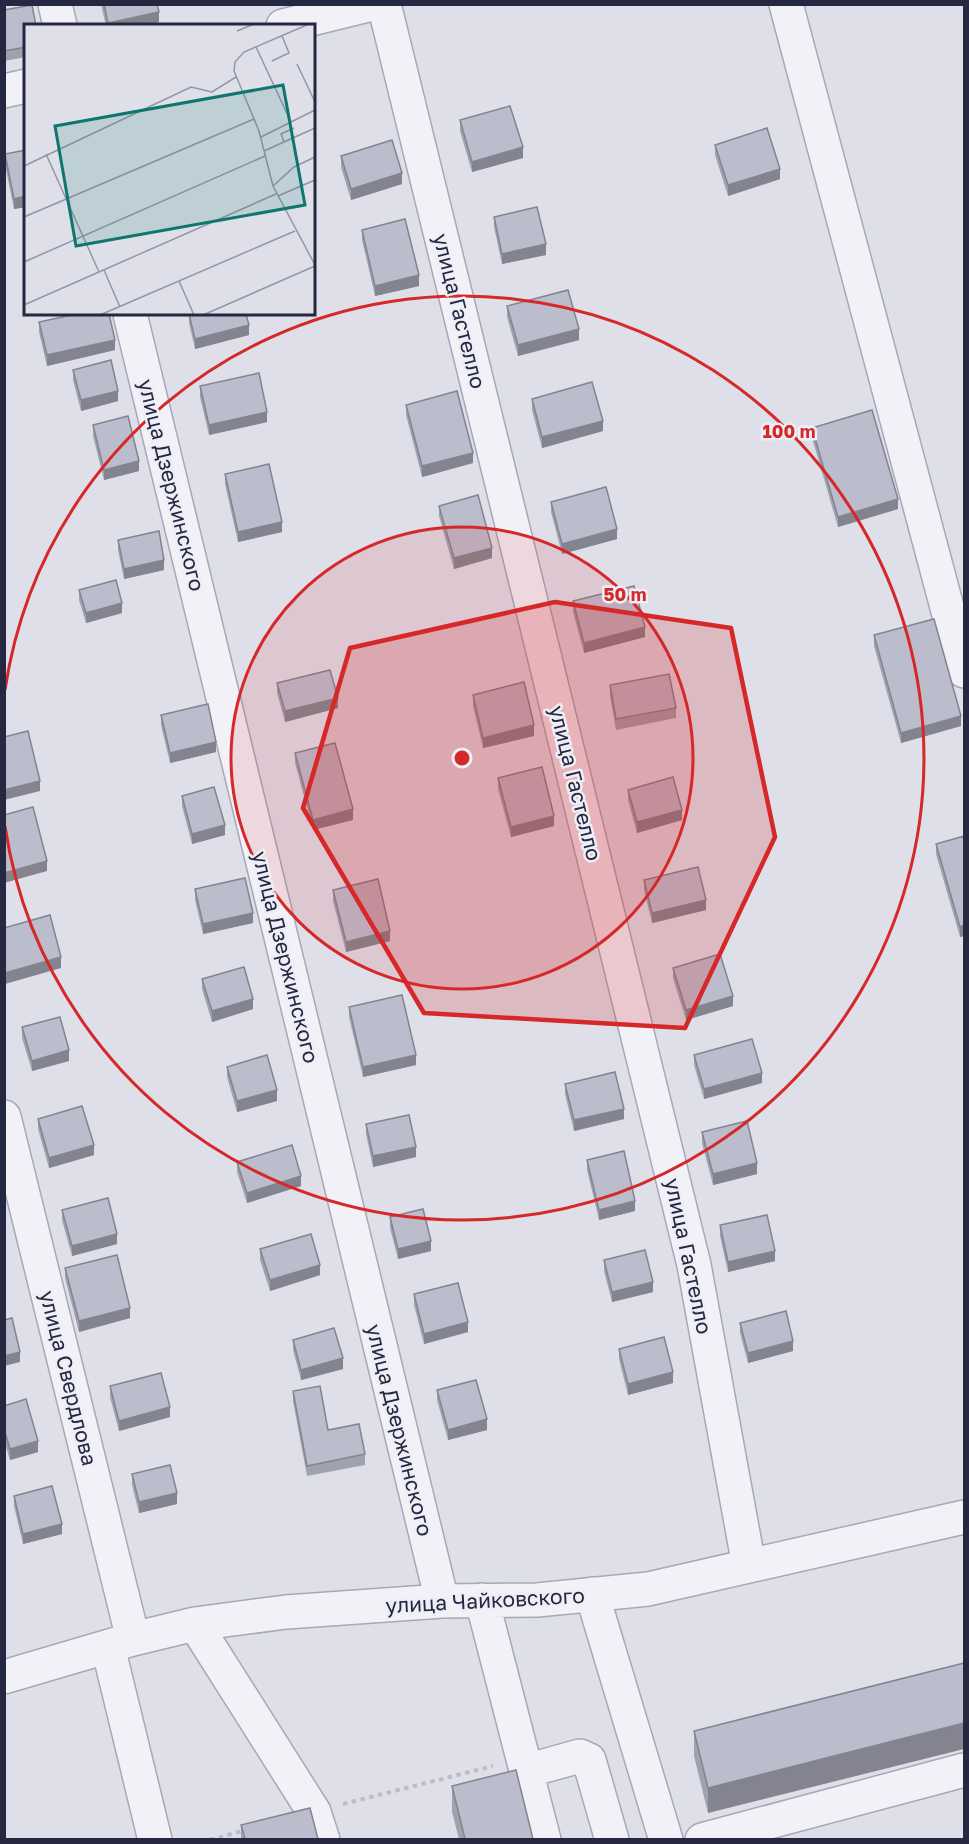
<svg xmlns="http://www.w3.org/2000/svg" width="969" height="1844" font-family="'Golos Text',sans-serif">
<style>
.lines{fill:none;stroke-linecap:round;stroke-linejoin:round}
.minor-casing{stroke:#a7a8b7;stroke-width:36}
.path{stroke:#bcbcc8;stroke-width:4;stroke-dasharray:4.5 4.5;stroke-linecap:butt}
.minor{stroke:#f1f1f7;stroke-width:33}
.wall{fill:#a1a2af}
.shaded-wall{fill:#83848f}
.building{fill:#bbbccc;stroke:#83848f;stroke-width:1.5}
.marked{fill:#d62828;fill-opacity:0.2;stroke:#d62828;stroke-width:4.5;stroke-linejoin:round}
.ring{fill:none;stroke:#d62828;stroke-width:3}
.labels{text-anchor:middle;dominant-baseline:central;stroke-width:5;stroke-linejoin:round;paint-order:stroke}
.street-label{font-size:21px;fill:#262741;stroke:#eeeef6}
.inset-road{fill:none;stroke:#9495a6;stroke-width:1.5}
.view{fill:#0f766e;fill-opacity:0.15;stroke:#0f766e;stroke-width:3}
.inset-edge{fill:none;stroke:#262741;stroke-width:3}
.centre{fill:#d62828;stroke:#eeeef6;stroke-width:3}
.ring-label{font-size:18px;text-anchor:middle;font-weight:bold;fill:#d62828;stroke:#eeeef6;stroke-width:5;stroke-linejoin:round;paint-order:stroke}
</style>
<rect width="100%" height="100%" fill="#dedfe9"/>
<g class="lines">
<g class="minor-casing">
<path id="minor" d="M55,4L60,26
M384,4L694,1265L749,1566
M786,4L964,671
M283,26L372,4
M4,91L26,86
M130,314L442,1601
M4,1117L133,1639
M592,1594L666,1840
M482,1600L544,1840
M195,1624L314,1812L323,1840
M108,1647L155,1840
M4,1677L133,1639L195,1624L286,1612L442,1601L537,1600L648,1589L964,1517
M526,1771L580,1756L589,1760L612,1840
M702,1840L964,1770"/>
</g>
<path class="path" d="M343,1804L493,1766
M210,1840L246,1830"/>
<use href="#minor" class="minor"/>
</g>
<path class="wall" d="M101,4H157L159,22L143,26H106Z
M4,10L26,26V57L4,61Z
M460,120L523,158L472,172L460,131Z
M715,145L780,179L728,196L715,155Z
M26,150V207L14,209L5,165V154Z
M341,156L402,184L351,200L341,167Z
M494,217L546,255L502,264L494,227Z
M362,230L419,286L375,296L362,240Z
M507,306L579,340L518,356L507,317Z
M189,314L249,335L195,349L189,323Z
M39,322L115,350L47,366L39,332Z
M73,370L118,401L81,411L73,380Z
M200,386L267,422L209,435L200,397Z
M532,399L603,431L542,448L532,410Z
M406,405L473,463L422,477L406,415Z
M93,425L139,471L104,480L93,436Z
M812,428L898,509L838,527L812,438Z
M225,474L282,532L238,542L225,484Z
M551,502L617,539L562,554L551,512Z
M439,506L492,558L454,569L439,516Z
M118,540L164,570L124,579L118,550Z
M79,590L122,613L86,623L79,600Z
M573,601L645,637L584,653L573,612Z
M874,635L961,726L901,743L874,646Z
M277,683L338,708L285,722L277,693Z
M610,685L676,708V718L616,730L610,696Z
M473,695L534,736L483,748L473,706Z
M161,715L216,752L170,763L161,725Z
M295,753L353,820L313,830L295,763Z
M498,778L554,826L511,837L498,789Z
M628,790L682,820L637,833L628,800Z
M182,796L225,835L192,844L182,806Z
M964,836V936L960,937L936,854V844Z
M644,880L706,910L652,923L644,890Z
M195,889L253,923L203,934L195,900Z
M333,890L390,941L346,952L333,901Z
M673,968L733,1006L686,1020L673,978Z
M202,979L253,1009L212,1022L202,989Z
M349,1007L416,1065L363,1077L349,1017Z
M22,1027L69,1061L32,1071L22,1038Z
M694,1055L762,1083L704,1099L694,1065Z
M227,1067L277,1101L237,1112L227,1077Z
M565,1084L624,1119L574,1131L565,1094Z
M38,1119L94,1155L49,1168L38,1129Z
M366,1124L416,1157L373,1167L366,1134Z
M702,1132L757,1174L713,1185L702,1143Z
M587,1160L635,1211L599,1220L587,1170Z
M237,1162L301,1186L247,1203L237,1172Z
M62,1210L117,1244L72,1256L62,1220Z
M390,1217L431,1251L398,1259L390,1228Z
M720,1225L775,1261L728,1272L720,1236Z
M260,1249L320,1275L270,1291L260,1260Z
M604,1260L653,1292L612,1302L604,1271Z
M65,1268L130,1318L79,1332L65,1278Z
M414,1294L468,1332L424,1344L414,1305Z
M740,1323L793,1351L748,1363L740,1333Z
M293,1340L343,1369L301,1380L293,1350Z
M619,1349L673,1383L628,1395L619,1359Z
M110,1386L170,1417L119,1431L110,1397Z
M437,1390L487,1430L448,1440L437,1400Z
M293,1391L328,1430L365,1454V1465L307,1476L293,1401Z
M4,1406L38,1452L10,1460L4,1440Z
M132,1474L177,1504L139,1513L132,1485Z
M14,1496L62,1534L23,1544L14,1506Z
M964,1663L708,1813L694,1756V1731Z
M452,1786L533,1839H459L452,1812Z
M241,1825L318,1839H241Z"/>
<path class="shaded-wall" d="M159,12V22L143,26H108V23Z
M523,147V158L472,172V162Z
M780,169V179L728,196V185Z
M402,173V184L351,200V189Z
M26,196V207L14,209V199Z
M546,244V255L502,264V254Z
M419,275V286L375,296V286Z
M249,325V335L195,349V339Z
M579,329V340L518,356V345Z
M115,340V350L47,366V355Z
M118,391V401L81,411V400Z
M267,412V422L209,435V425Z
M603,421V431L542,448V437Z
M473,453V463L422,477V466Z
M139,461V471L104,480V470Z
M898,499V509L838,527V517Z
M282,522V532L238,542V532Z
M617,529V539L562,554V544Z
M492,548V558L454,569V558Z
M164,560V570L124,579V569Z
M122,603V613L86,623V613Z
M645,627V637L584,653V643Z
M338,698V708L285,722V711Z
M961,716V726L901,743V733Z
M534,725V736L483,748V738Z
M216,742V752L170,763V753Z
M40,781V791L4,800V790Z
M353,809V820L313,830V820Z
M682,810V820L637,833V822Z
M554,816V826L511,837V827Z
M225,825V835L192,844V834Z
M47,861V871L4,883V873Z
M706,900V910L652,923V913Z
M253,913V923L203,934V924Z
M964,925V936L960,937V927Z
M390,931V941L346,952V942Z
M61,957V968L5,984V973Z
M733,996V1006L686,1020V1010Z
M253,999V1009L212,1022V1011Z
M69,1050V1061L32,1071V1061Z
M416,1055V1065L363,1077V1067Z
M762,1073V1083L704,1099V1089Z
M277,1090V1101L237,1112V1101Z
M624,1109V1119L574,1131V1120Z
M94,1145V1155L49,1168V1158Z
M416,1147V1157L373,1167V1156Z
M757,1163V1174L713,1185V1174Z
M301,1176V1186L247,1203V1193Z
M635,1201V1211L599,1220V1210Z
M117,1234V1244L72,1256V1246Z
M431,1241V1251L398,1259V1249Z
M775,1251V1261L728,1272V1262Z
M320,1265V1275L270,1291V1280Z
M653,1282V1292L612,1302V1292Z
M130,1308V1318L79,1332V1321Z
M468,1322V1332L424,1344V1334Z
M793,1341V1351L748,1363V1353Z
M20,1352V1362L4,1366V1356Z
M343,1358V1369L301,1380V1370Z
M673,1372V1383L628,1395V1384Z
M170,1407V1417L119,1431V1421Z
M487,1419V1430L448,1440V1430Z
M38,1441V1452L10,1460V1449Z
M177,1493V1504L139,1513V1502Z
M62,1524V1534L23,1544V1534Z
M964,1723V1749L708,1813V1788Z"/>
<path class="building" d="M104,4H157L159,12L108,23Z
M32,5L36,26H26V47L4,51V10Z
M510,106L523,147L472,162L460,120Z
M767,128L780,169L728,185L715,145Z
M392,140L402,173L351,189L341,156Z
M26,150V196L14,199L5,154Z
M537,207L546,244L502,254L494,217Z
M405,219L419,275L375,286L362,230Z
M568,290L579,329L518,345L507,306Z
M76,314H109L115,340L47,355L39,322Z
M189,314H246L249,325L195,339Z
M111,360L118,391L81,400L73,370Z
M259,373L267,412L209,425L200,386Z
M592,382L603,421L542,437L532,399Z
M457,391L473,453L422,466L406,405Z
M872,410L898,499L838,517L812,428Z
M128,416L139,461L104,470L93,425Z
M269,464L282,522L238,532L225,474Z
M606,487L617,529L562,544L551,502Z
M478,495L492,548L454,558L439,506Z
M159,531L164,560L124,569L118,540Z
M116,580L122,603L86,613L79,590Z
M634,586L645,627L584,643L573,601Z
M934,619L961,716L901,733L874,635Z
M330,670L338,698L285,711L277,683Z
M669,674L676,708L616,719L610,685Z
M524,682L534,725L483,738L473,695Z
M208,704L216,742L170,753L161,715Z
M28,731L40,781L4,790V737Z
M335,743L353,809L313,820L295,753Z
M542,767L554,816L511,827L498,778Z
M673,777L682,810L637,822L628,790Z
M214,787L225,825L192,834L182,796Z
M33,807L47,861L4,873V815Z
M964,836V925L960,927L936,844Z
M698,867L706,900L652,913L644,880Z
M245,878L253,913L203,924L195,889Z
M378,879L390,931L346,942L333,890Z
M50,915L61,957L5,973L4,928Z
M720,954L733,996L686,1010L673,968Z
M244,967L253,999L212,1011L202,979Z
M402,995L416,1055L363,1067L349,1007Z
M60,1017L69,1050L32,1061L22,1027Z
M752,1039L762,1073L704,1089L694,1055Z
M267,1055L277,1090L237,1101L227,1067Z
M615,1072L624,1109L574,1120L565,1084Z
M82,1106L94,1145L49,1158L38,1119Z
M409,1115L416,1147L373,1156L366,1124Z
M747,1121L757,1163L713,1174L702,1132Z
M292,1145L301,1176L247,1193L237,1162Z
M624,1151L635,1201L599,1210L587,1160Z
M108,1198L117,1234L72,1246L62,1210Z
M423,1209L431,1241L398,1249L390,1217Z
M767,1215L775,1251L728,1262L720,1225Z
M311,1234L320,1265L270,1280L260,1249Z
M645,1250L653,1282L612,1292L604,1260Z
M117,1255L130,1308L79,1321L65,1268Z
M458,1283L468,1322L424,1334L414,1294Z
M786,1311L793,1341L748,1353L740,1323Z
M12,1318L20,1352L4,1356V1320Z
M334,1328L343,1358L301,1370L293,1340Z
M664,1337L673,1372L628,1384L619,1349Z
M161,1373L170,1407L119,1421L110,1386Z
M476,1380L487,1419L448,1430L437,1390Z
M320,1386L328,1430L359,1424L365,1454L307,1466L293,1391Z
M26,1399L38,1441L10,1449L4,1429V1406Z
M170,1465L177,1493L139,1502L132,1474Z
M52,1486L62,1524L23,1534L14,1496Z
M964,1663V1723L708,1788L694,1731Z
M516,1770L533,1839H465L452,1786Z
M310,1808L318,1839H245L241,1825Z"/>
<path class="marked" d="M555,602L731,628L775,837L685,1028L424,1013L303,808L350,648Z"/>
<circle cx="462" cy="758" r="231" fill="#d62828" fill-opacity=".12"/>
<g class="ring">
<circle cx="462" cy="758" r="231"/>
<path d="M5 690A462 462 0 1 1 5 826"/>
</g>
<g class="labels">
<g class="street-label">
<text transform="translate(460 311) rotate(76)">улица Гастелло</text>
<text transform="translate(172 485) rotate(76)">улица Дзержинского</text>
<text transform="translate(576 783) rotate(76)">улица Гастелло</text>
<text transform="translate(286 957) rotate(76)">улица Дзержинского</text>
<text transform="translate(689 1256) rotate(78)">улица Гастелло</text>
<text transform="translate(69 1378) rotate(76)">улица Свердлова</text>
<text transform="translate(400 1430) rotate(76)">улица Дзержинского</text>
<text transform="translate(485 1600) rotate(-3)">улица Чайковского</text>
</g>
</g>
<g transform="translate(24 24)">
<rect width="291" height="291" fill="#dedfe9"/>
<path class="inset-road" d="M285,0L220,28L211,38L210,47L235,107L249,162L291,241M213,7L230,0M232,23L267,98M248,37L265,29L258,12M273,40L291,78M237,113L291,86M260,118L257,110L270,104M240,127L291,104M22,130L75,248M0,142L167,63L188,68L212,53M249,162L270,143L291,133M254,172L291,156M0,193L230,95M0,238L241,132M80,246L96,283M155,257L170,291M0,281L252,170M76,291L271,207M179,291L291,242"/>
<path class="view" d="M259,61L281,181L52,222L31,102Z"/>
<rect width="291" height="291" class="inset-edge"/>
</g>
<circle cx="462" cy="758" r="9" class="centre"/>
<g class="ring-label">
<text x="789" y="438">100 m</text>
<text x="625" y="601">50 m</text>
</g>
<rect width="969" height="1844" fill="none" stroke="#262741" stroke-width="12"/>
</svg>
